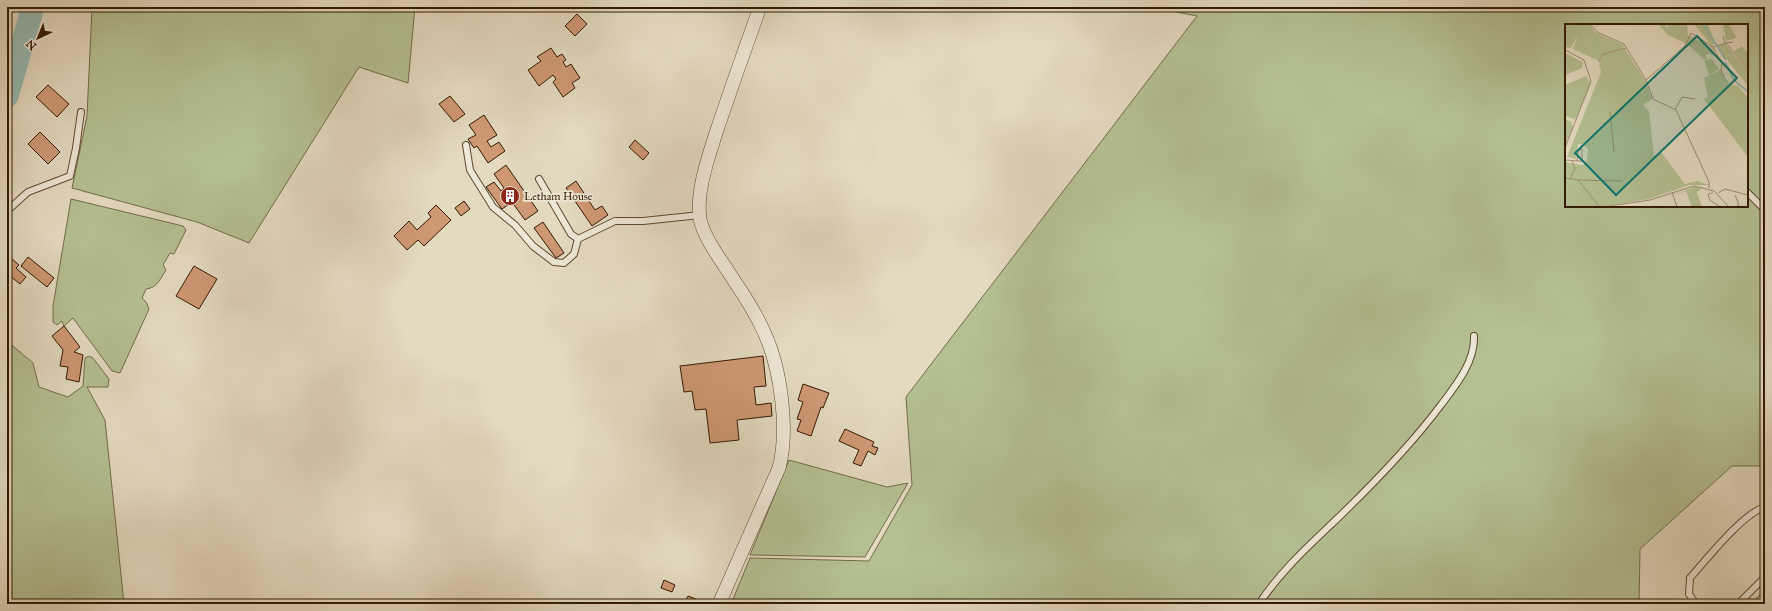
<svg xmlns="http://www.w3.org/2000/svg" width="1772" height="611" font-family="'IM FELL Great Primer',serif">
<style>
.green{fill:#b4c092;stroke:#736c49;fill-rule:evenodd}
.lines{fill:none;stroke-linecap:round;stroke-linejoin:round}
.river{stroke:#95bbb3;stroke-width:23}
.building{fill:#ce9874;stroke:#321900}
.service-casing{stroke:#5e4930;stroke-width:8}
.minor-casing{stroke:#5e4930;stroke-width:14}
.service{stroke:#ede7d6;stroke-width:6}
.minor{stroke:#ede7d6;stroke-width:13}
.labels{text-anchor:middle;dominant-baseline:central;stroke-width:3.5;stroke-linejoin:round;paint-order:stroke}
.poi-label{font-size:11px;fill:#321900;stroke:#ede7d6;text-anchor:start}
.inset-river{fill:none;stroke:#95bbb3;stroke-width:2}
.inset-road{fill:none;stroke:#9c8d73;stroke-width:1}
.view{fill:#0f766e;fill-opacity:0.15;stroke:#0f766e;stroke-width:2}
.inset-edge{fill:none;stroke:#321900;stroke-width:2}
</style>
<rect width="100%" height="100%" fill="#e3dac0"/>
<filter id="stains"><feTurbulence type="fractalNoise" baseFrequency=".005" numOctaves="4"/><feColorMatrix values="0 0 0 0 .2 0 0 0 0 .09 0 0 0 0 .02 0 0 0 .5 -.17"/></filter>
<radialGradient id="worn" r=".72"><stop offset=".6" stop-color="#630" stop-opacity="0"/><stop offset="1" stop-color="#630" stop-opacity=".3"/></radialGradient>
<path class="green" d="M92,7H415L408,83L359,67L249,243L197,222L72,188L87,116Z
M1151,7H1765V466H1732L1640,549L1639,604H731L750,558L869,561L912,485L906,397L1197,16ZM1566,25H1747V206H1566Z
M71,199L183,226L186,230L174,254L170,253L163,265L166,270C160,279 157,288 146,289L142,298L146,302L149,309L120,373L112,371L73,318L64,326L62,321L57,325L53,322V306Z
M7,341L33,363L39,387L68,397L83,386L85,358L89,356L93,358L109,379L108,387H87L105,420L124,604H11L7,578Z
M789,460L887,487L908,483L865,557L750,555Z
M1765,590V604H1750Z"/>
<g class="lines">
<path class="river" d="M7,96L33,7"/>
</g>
<path class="building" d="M577,14L587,24L575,36L565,26Z
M551,48L557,57L562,54L566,60L563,62L566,67L571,64L580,78L572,83L575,88L563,97L553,82L556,79L553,75L539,86L528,70L541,61L537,57Z
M48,85L69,104L57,117L36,97Z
M450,96L465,114L454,122L439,104Z
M484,115L497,135L487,141L491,147L499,142L505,151L488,163L477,146L474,148L468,139L476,135L469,125Z
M40,132L60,152L48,164L28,144Z
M635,140L649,153L643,160L629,147Z
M506,165L538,211L525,220L512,202L502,209L486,187L494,182L501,191L504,188L494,174Z
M576,181L595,210L602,206L608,215L592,226L566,188Z
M464,201L470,209L461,216L455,208Z
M436,205L451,220L424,246L418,240L407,250L394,236L409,221L417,230L431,217L428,213Z
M543,222L564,253L556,258L534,228Z
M28,257L54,278L47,287L21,266Z
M11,258L19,265L16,268L26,277L20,284L9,275L7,278V263Z
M194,266L217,279L199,309L176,296Z
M7,283L12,287L7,293Z
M64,326L80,347L74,352L83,355L79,382L66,379L68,367L60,366L63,350L52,336Z
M763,356L766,386L754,387L756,405L771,403L772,416L737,420L739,440L710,443L706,409L695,410L692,391L684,392L680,366Z
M803,384L829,393L823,408L821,407L811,436L797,431L801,420L797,419L803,402L798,400Z
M845,429L874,442L872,446L878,448L875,455L868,451L861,466L853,463L859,450L839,441Z
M664,580L675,585L672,592L661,588Z
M688,596L706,603V604H684Z"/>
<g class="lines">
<g class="service-casing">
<path id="service" d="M466,145L470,170L493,207L515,225L533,246L554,262L564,263L574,254L578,239L615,221H643L700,215
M539,179L571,234L578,239
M1747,192L1765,210
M7,215L8,210L28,192L70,176L76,148L81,112
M1259,604C1281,570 1312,543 1341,515C1377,480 1411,445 1441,405C1456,385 1475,362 1474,336
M1696,604L1689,594L1690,578C1706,560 1743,513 1765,507
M1738,604L1765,577"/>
</g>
<g class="minor-casing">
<path id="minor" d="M719,604L779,468C789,430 781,368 764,332C756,314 746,298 735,282C724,264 704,239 700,219C696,192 708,158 716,133C730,91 745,49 760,7"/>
</g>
<use href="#service" class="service"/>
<use href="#minor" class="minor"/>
</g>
<defs>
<g id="building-disc" transform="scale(1)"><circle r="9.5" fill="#8f2418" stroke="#ede7d6"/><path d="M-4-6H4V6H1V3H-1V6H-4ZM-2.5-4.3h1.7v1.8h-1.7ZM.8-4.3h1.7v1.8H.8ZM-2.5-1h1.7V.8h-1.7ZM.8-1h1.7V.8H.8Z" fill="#fff"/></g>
</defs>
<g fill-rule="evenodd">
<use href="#building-disc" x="510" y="196"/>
</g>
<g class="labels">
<g class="poi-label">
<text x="524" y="196">Letham House</text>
</g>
</g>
<g transform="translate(1565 24)">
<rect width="183" height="183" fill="#e3dac0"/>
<path d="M0,0H24L30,8L58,21L59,24L38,30L34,37L8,25L13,10L6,24L0,23ZM93,0H100L103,7L102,0H122L123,11L148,24L149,31L144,30L141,31L142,35H139L122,20L103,11ZM129,0H143L150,19L147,22ZM158,0H164L172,14L161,17ZM160,20L183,46V62L151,22ZM177,22L183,29V44L169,27ZM60,25L80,56L87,75L78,81L84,87L89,132L96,128L120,160L132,157L145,161H124L84,175L36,183H0V138L18,141L22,137L23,125L19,121L13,120L11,135L2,133L36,48L34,40L39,30ZM0,29L18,38L17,44L0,51ZM147,35L154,45L144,51L139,36ZM155,46L165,60L173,62L183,74V133L139,75L143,73L139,54ZM21,52L26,60L12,93L9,95L0,92V61ZM0,95L6,98L8,103L0,122ZM129,163L136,164L132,169L137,183H127L121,167L109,171Z" fill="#b4c092"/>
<path class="inset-river" d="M138,0L161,36M160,38L169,56L183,68"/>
<path class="inset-road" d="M25,0L32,8L59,20L81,56L88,75L111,86L144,158V164M158,12L160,19L168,18M148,23L157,40L156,47L159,52M0,26L19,36L26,57L0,124M34,38L38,30L61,24M81,56L120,22L126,9L148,23L161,19L183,45M110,86L117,73L130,75M45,87L49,128M0,136L13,137H17V125L13,127L12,137M0,154L13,156L35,183M5,155L10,144L7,137M13,156L57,157M107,168L112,183M148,169L143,170L145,176L155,183M153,169L160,165L183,171M38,183L85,176L129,162L149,167L164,183M170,183L174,181L170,171"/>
<path class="view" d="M132,12L172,54L51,171L10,129Z"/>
<rect width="183" height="183" class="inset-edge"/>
</g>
<rect width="1772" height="611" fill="none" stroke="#e3dac0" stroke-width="24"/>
<rect x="8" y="8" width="1756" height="595" fill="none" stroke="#321900" stroke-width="2"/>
<rect x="12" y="12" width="1748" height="587" fill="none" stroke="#321900"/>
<g transform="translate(38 38) rotate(224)" stroke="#ede7d6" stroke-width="3" paint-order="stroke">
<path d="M0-3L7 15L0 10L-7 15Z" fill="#321900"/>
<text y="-6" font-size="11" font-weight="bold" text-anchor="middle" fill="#321900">N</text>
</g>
<rect width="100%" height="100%" filter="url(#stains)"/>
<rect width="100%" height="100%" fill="url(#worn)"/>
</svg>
